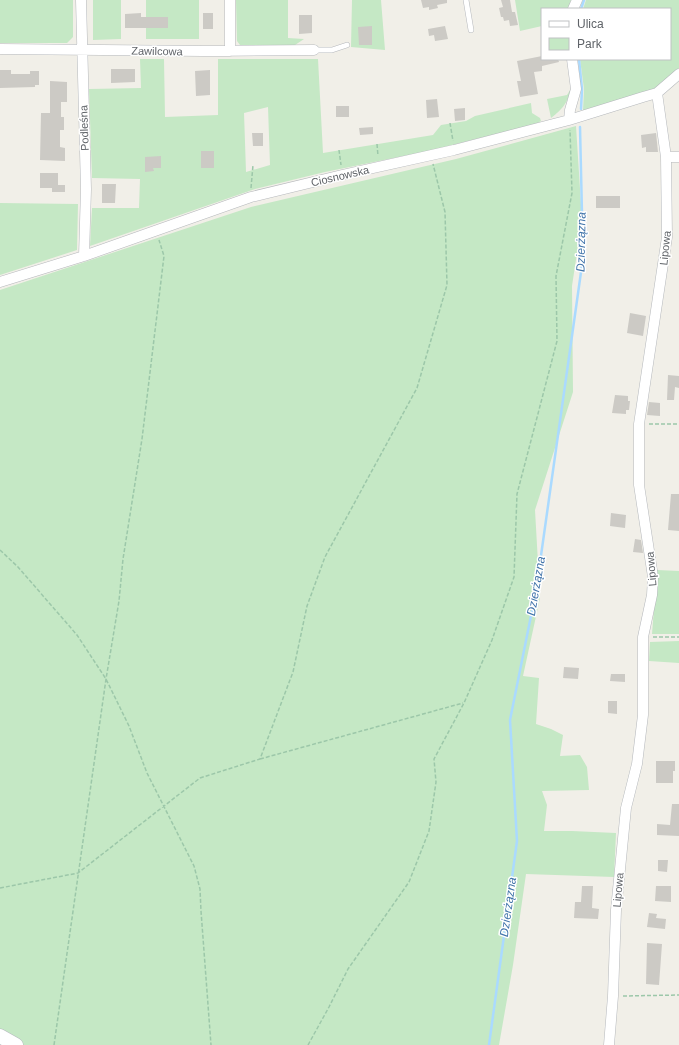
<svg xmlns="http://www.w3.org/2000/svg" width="679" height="1045" font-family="Helvetica,sans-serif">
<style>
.green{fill:#c5e8c5;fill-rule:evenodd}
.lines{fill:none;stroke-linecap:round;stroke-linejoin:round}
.stream{stroke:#aadaff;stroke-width:2.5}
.building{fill:#cccac5}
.service-casing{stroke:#b5b8bc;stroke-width:6}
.minor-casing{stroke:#b5b8bc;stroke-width:11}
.secondary-casing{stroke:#b6babf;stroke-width:15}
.path{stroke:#9cc7a9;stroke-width:1.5;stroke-dasharray:4 2;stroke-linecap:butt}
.service{stroke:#fff;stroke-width:5}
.minor{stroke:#fff;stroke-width:10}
.secondary{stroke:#fff;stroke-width:14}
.labels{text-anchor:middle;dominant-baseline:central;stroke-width:3;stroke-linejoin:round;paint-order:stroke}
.street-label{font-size:11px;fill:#5f6368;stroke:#fff}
.water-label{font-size:12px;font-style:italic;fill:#4174aa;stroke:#fff}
</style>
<rect width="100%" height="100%" fill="#f1efe8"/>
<path class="green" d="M0,0H73V37L67,43H0Z
M93,0H121V39L93,40Z
M146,0H199V39H146Z
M236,0H288V38L304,39L295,45H240L237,41Z
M352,0H381L385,50L351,47Z
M515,0H571L568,9H542V26L520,31Z
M586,0H679V68L654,90L583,111L584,89L580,59H670V9H583Z
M140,59H164L165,117L218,115V59H318L323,153L433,135L441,125L466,121L475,116L531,103L532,113L540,118L541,121L536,124L428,151L325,172L255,189L90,246L92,208H139L140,179L92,178L89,89L141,88ZM268,107L270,165L246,172L244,113Z
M572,87C567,103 564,108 551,118L547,99L567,95Z
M576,126L582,220L572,286L573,392L535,510L540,598L523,676L539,678L536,724L551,729L563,735L560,756L580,755L587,767L589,790L542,791L547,805L544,831H572L616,833L614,877L526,874L513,965L499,1045H0V290L251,207L456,159Z
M0,203L78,204L77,250L0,275Z
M657,570L679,571V634H652Z
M679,641V663L649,661L650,642Z"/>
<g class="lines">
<path class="stream" d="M581,9L584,0
M579,59L582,89L581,109
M489,1045L517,841L510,720L536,591L583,258L580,127"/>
</g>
<path class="building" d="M421,0H447V3L437,5L438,8L429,10V7L423,8Z
M501,0H510L512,12H515L518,25L510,26L509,20L504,21L503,17H501L499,8L503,7Z
M141,13V17H168V28H125V14Z
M203,13H213V29H203Z
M299,15H312V33L299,34Z
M372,26V45H359L358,27Z
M445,26L448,39L435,41L434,35L429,36L428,29Z
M542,56V59H558L559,62L542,66V71L534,72L538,94L520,97L517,81H521L517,61Z
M111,69H135V82L111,83Z
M0,70H11V74H30V71H39V85H35V87L0,88Z
M210,70V95L196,96L195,71Z
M50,81L67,82V102H61V117H64V130H60V147L65,148V161L40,160L41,113H50Z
M437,99L439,117L427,118L426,100Z
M336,106H349V117H336Z
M465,108V120L455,121L454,109Z
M373,127V134L360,135L359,128Z
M252,133H263V146H253Z
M656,133L658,152H646V147L642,148L641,135Z
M201,151H214V168H201Z
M161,156V168H153L154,171L145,172V157Z
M40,173H58V185H65V192H52V188H40Z
M102,184H116L115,203H102Z
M596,196H620V208H596Z
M630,313L646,316L643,336L627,333Z
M668,375L679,376V388L675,387L674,400H667Z
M615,395L628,396V401H630L629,410H626V414L612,413Z
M649,402L660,403V416L647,415Z
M671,494H679V531L668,530Z
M611,513L626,515L625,528L610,526Z
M635,539L641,540L643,553L633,552Z
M564,667L579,668L578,679L563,678Z
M611,674H625V682L610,681Z
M608,701H617V714L608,713Z
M656,761H675V771H673V783H656Z
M672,804H679V836L657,835V824L670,825Z
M658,860H668L667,872L658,871Z
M582,886H593L592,908L599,909L598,919L574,918L575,902H581Z
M656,886H671V902L655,901Z
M649,913L657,914L656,918L666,919L665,929L647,927Z
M647,943L662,944L659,985L646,984Z"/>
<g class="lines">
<g class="service-casing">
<path id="service" d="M466,0L471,30
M314,50H332L347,45"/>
</g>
<g class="minor-casing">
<path id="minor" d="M81,0L86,189L84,256
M230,0V51
M573,9L577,0
M0,49L203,51L314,50
M569,120L570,110L576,89L572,59
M666,157H679
M0,282L84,256L251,197L342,175L454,150L569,120L643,97L657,93L679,74
M609,1045L613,996L616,910L626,808L637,764L643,715V637L652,595L653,577L639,485V424L667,237L666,157L657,93"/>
</g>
<g class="secondary-casing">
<path id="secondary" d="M0,1036L16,1045"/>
</g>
<path class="path" d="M450,123L453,141
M377,144L378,156
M339,150L341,165
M251,188L253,165
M649,424H679
M0,550L18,567L77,635L106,679L129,726L147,773L194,866L200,889L201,911L211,1045
M653,637H679
M260,759L463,703
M0,888L78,873L200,778L260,759L293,672L307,606L325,557L417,388L447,285L445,212L433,164
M623,996L679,995
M54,1045L106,679L119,601L123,559L142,439L164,256L159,240
M308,1045L329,1007L348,969L409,882L429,831L436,782L434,759L464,703L492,640L514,577L517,494L557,341L556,276L572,193L570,130"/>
<use href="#service" class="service"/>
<use href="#minor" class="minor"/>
<use href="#secondary" class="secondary"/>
</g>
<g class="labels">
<g class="street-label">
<text transform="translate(157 51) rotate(1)">Zawilcowa</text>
<text transform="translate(84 128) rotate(-92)">Podleśna</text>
<text transform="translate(340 176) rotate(-13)">Ciosnowska</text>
<text transform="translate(665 248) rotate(-84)">Lipowa</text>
<text transform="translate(651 569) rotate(-95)">Lipowa</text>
<text transform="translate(618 890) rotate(-85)">Lipowa</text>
</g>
<g class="water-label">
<text transform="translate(581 242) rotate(-89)">Dzierżązna</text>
<text transform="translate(536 586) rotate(-80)">Dzierżązna</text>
<text transform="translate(508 907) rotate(-82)">Dzierżązna</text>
</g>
</g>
<rect x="541" y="8" width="130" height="52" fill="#ffffff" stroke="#bfc1c3"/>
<rect x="549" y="21" width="20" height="6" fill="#ffffff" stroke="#bfc1c3"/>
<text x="577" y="28" font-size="12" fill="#5f6368">Ulica</text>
<rect x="549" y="38" width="20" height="12" fill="#c5e8c5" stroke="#bfc1c3"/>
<text x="577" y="48" font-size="12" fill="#5f6368">Park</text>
</svg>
